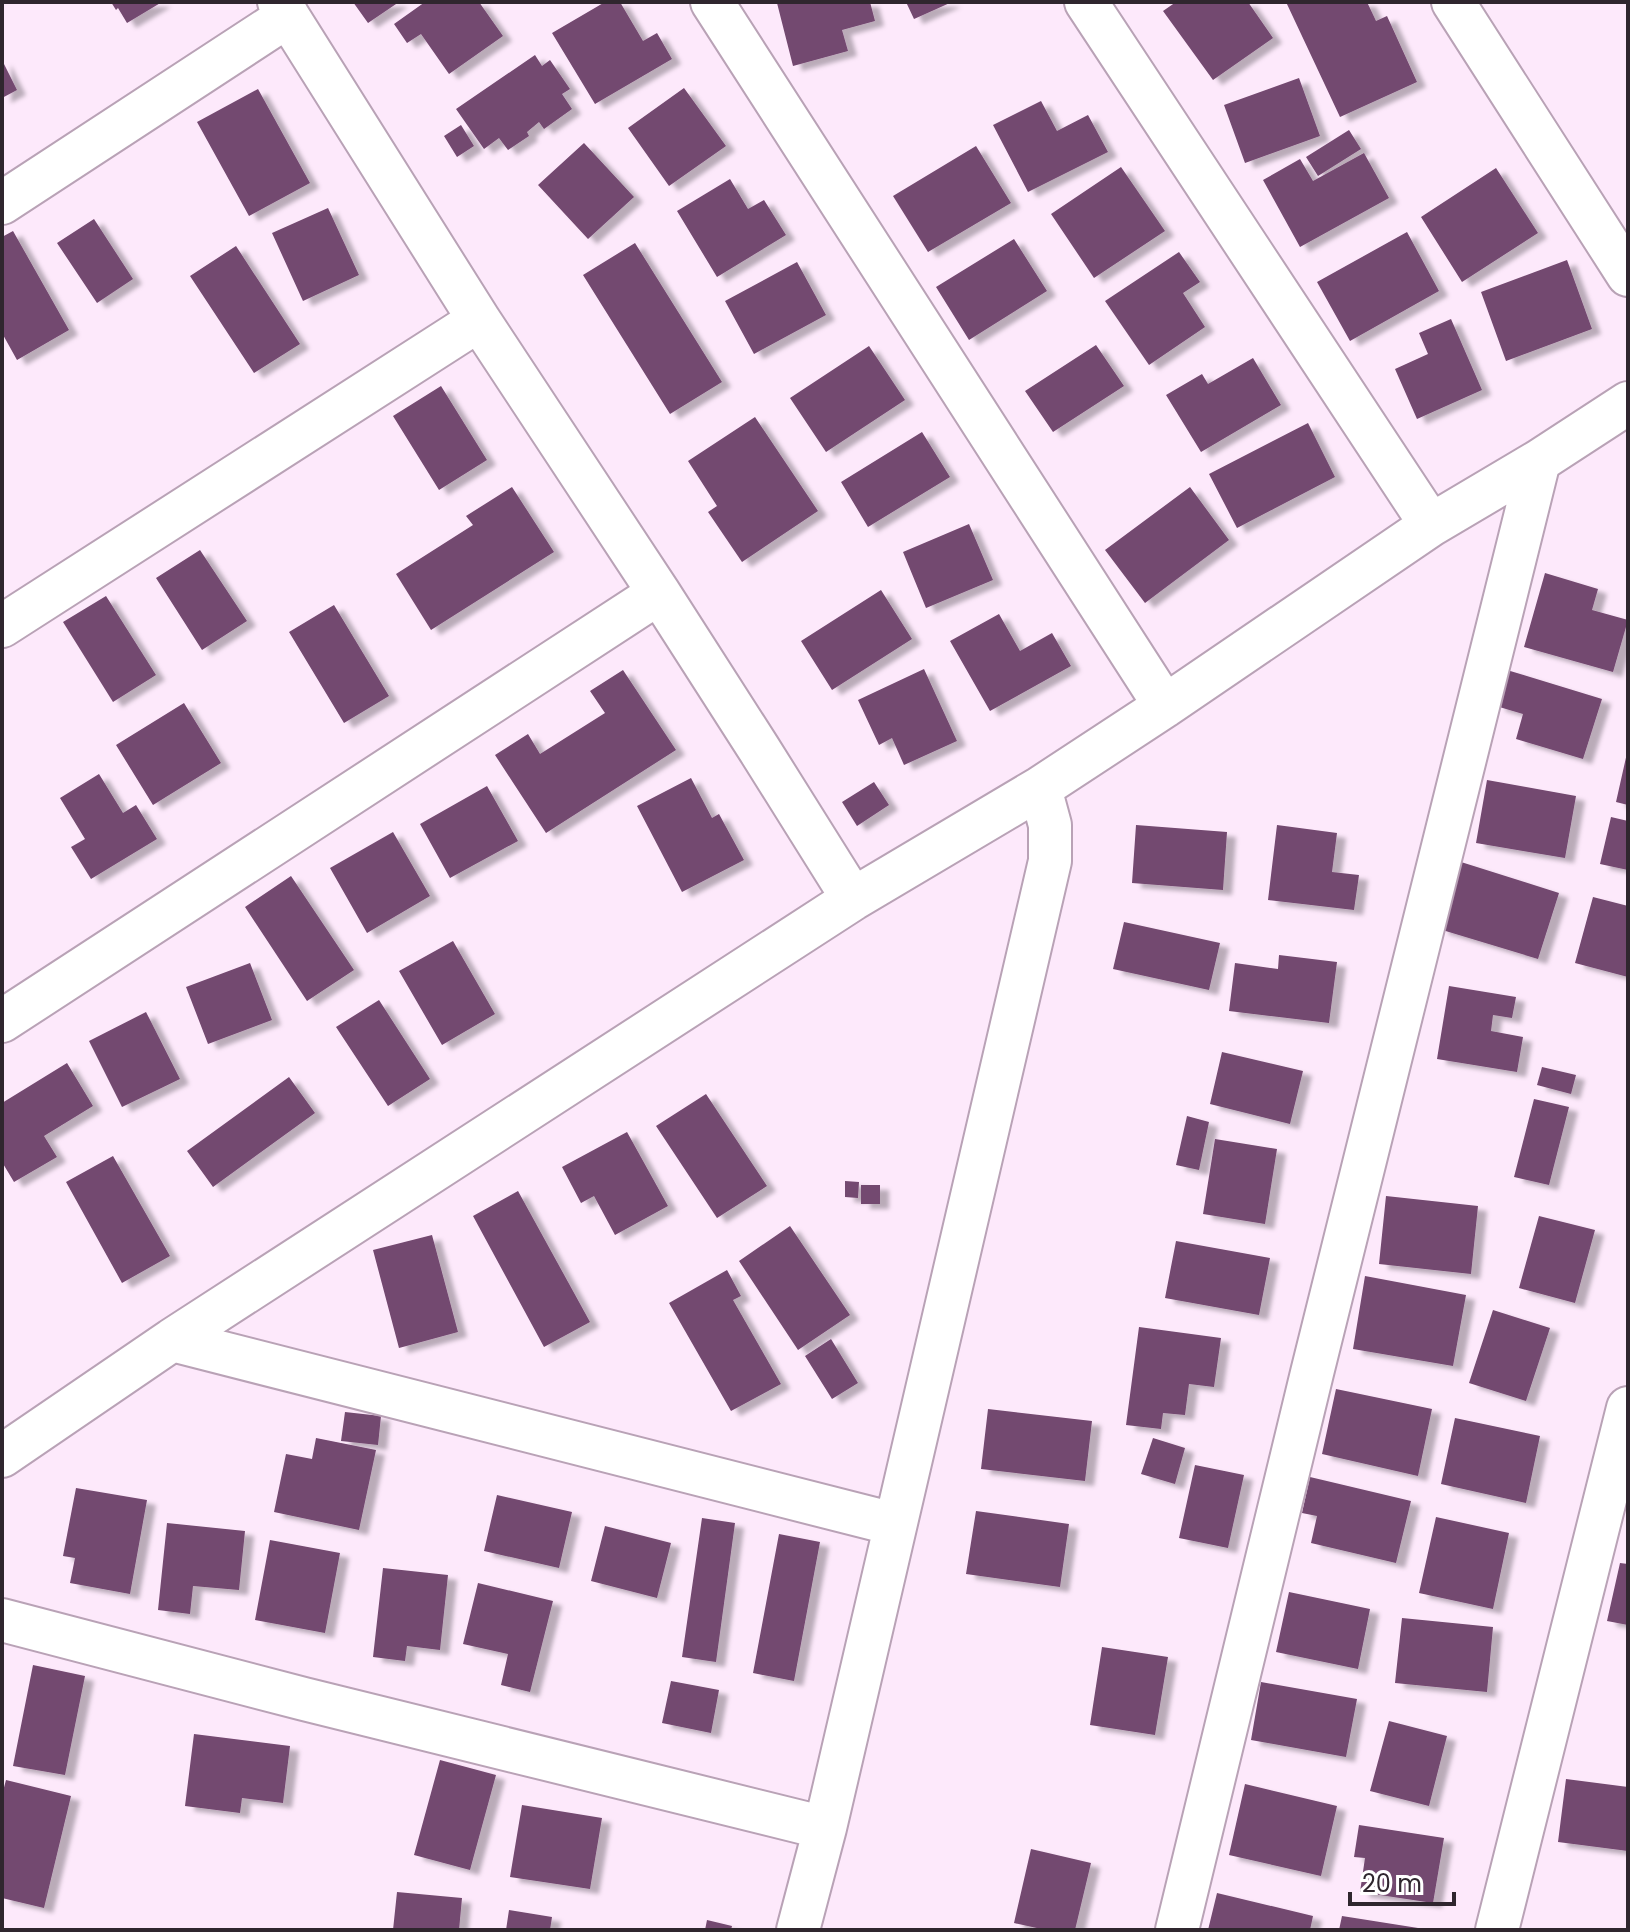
<svg xmlns="http://www.w3.org/2000/svg" width="1630" height="1932" font-family="Poppins,sans-serif">
<style>
.building{fill:#73486f;filter:url(#shadow)}
.lines{fill:none;stroke-linecap:round;stroke-linejoin:round}
.minor-casing{stroke:#b9a2b6;stroke-width:46}
.minor{stroke:#fff;stroke-width:42}
</style>
<defs>
<filter id="shadow"><feDropShadow dx="9" dy="5" stdDeviation="2" flood-color="#0004"/></filter>
</defs>
<rect width="100%" height="100%" fill="#fde9fb"/>
<path class="building" d="M111,2H162L127,23L118,8L116,10Z
M353,2H399L368,23Z
M425,2H479L503,36L449,74L421,34L407,43L394,24Z
M605,2H620L643,41L657,33L672,59L595,104L552,33Z
M870,2L875,21L842,30L848,51L793,66L777,3Z
M906,2H952L914,19Z
M1176,2H1248L1273,38L1213,80L1163,11Z
M1286,2H1367L1376,21L1387,16L1417,82L1340,117Z
M535,55L542,66L550,60L570,89L562,94L572,109L544,129L539,122L527,132L529,136L508,150L499,138L484,149L456,109Z
M2,60L17,90L2,98Z
M1299,78L1320,136L1245,163L1224,105Z
M684,88L726,146L669,186L628,128Z
M258,89L310,183L249,216L197,122Z
M1041,101L1057,131L1088,115L1108,152L1028,192L993,125Z
M461,125L474,146L457,157L444,136Z
M1349,130L1361,149L1318,176L1306,157Z
M584,143L634,197L588,239L538,185Z
M976,146L1011,203L928,252L893,196Z
M1364,153L1389,198L1300,247L1263,180L1300,159L1313,181Z
M1121,167L1165,231L1094,278L1051,214Z
M1496,168L1538,233L1462,282L1421,217Z
M730,179L748,209L764,200L786,235L717,277L677,211Z
M328,208L359,275L303,301L272,233Z
M94,219L133,279L97,303L57,243Z
M13,231L69,330L17,360L2,333V237Z
M1407,232L1439,291L1350,341L1317,282Z
M1014,239L1047,291L969,340L936,287Z
M635,243L722,382L670,414L583,275Z
M236,246L300,344L254,373L190,276Z
M1179,252L1200,282L1183,293L1205,327L1149,365L1105,301Z
M1567,260L1592,329L1506,361L1481,292Z
M797,262L826,315L754,354L725,301Z
M1451,319L1482,390L1417,419L1395,369L1428,354L1419,333Z
M1096,345L1124,386L1053,432L1025,391Z
M869,346L905,400L826,452L790,398Z
M1253,358L1281,405L1201,452L1166,395L1202,374L1208,384Z
M441,386L487,460L439,490L393,416Z
M755,417L818,511L742,562L708,512L717,506L688,461Z
M1308,423L1335,477L1237,528L1209,474Z
M922,432L950,477L868,527L841,482Z
M512,487L554,552L431,630L396,574L473,525L466,516Z
M1190,487L1229,540L1145,603L1105,550Z
M969,524L993,580L926,608L903,552Z
M200,550L247,621L202,650L156,578Z
M1545,573L1598,589L1592,610L1628,620L1613,672L1524,647Z
M881,590L912,639L832,690L801,641Z
M106,596L156,675L113,702L63,622Z
M334,605L389,696L344,723L289,632Z
M999,614L1020,651L1052,633L1071,666L990,711L950,641Z
M924,669L957,741L904,765L892,738L879,745L858,700Z
M623,670L676,750L546,833L495,755L528,734L540,754L605,713L590,691Z
M1507,670L1602,699L1583,759L1516,739L1523,714L1496,706Z
M184,703L221,763L153,805L116,745Z
M1627,753L1628,754V805L1616,802Z
M99,774L123,813L136,805L157,839L91,879L71,847L85,839L60,798Z
M691,778L712,818L719,814L744,860L682,892L637,806Z
M1487,780L1576,796L1565,858L1476,843Z
M874,782L889,805L857,826L842,802Z
M487,786L518,841L450,878L420,824Z
M1611,817L1628,821V870L1600,864Z
M1136,825L1227,832L1223,890L1132,883Z
M1277,825L1337,833L1332,872L1359,875L1354,910L1268,900Z
M393,832L430,896L367,933L330,868Z
M1461,862L1559,893L1538,959L1439,929Z
M291,876L354,970L307,1001L245,907Z
M1593,897L1628,906V977L1575,963Z
M1124,922L1220,943L1209,990L1113,969Z
M453,941L495,1014L442,1045L399,971Z
M1279,955L1337,962L1329,1023L1229,1011L1235,963L1278,969Z
M250,963L272,1020L208,1044L186,987Z
M1449,986L1516,997L1512,1018L1493,1015L1491,1031L1523,1037L1517,1072L1437,1059Z
M379,1000L430,1079L388,1106L336,1027Z
M146,1012L180,1079L122,1107L89,1041Z
M1222,1052L1303,1071L1290,1124L1210,1104Z
M67,1063L93,1106L44,1136L57,1157L14,1182L2,1162V1103Z
M1542,1067L1576,1075L1571,1094L1537,1085Z
M289,1077L315,1113L213,1187L187,1151Z
M706,1094L767,1186L717,1218L656,1126Z
M1534,1099L1569,1107L1549,1185L1514,1177Z
M1187,1116L1209,1122L1199,1170L1176,1165Z
M627,1132L668,1206L615,1235L594,1196L581,1203L562,1167Z
M1215,1139L1277,1149L1265,1224L1203,1214Z
M113,1156L170,1256L122,1283L66,1182Z
M845,1181L859,1182L858,1198L845,1197Z
M861,1185H880V1204H861Z
M518,1191L590,1322L544,1347L473,1216Z
M1386,1196L1478,1206L1471,1274L1379,1264Z
M1539,1216L1595,1230L1575,1303L1519,1288Z
M790,1226L850,1315L798,1350L739,1261Z
M432,1235L458,1332L399,1348L373,1250Z
M1176,1241L1270,1258L1259,1315L1165,1298Z
M727,1270L741,1296L733,1300L781,1384L731,1411L669,1303Z
M1365,1276L1466,1295L1453,1366L1353,1349Z
M1493,1310L1550,1328L1526,1401L1469,1383Z
M1139,1327L1221,1338L1214,1387L1189,1384L1185,1415L1163,1413L1161,1429L1126,1425Z
M831,1339L858,1383L832,1399L805,1356Z
M1336,1389L1432,1409L1418,1476L1322,1454Z
M988,1409L1092,1421L1085,1481L981,1469Z
M345,1412L381,1416L378,1445L341,1441Z
M1455,1418L1540,1436L1526,1503L1441,1484Z
M316,1438L376,1450L359,1530L274,1512L286,1454L312,1459Z
M1153,1438L1185,1448L1175,1484L1141,1474Z
M1195,1465L1244,1475L1228,1548L1179,1538Z
M1310,1477L1411,1501L1396,1563L1311,1543L1317,1516L1302,1513Z
M76,1488L147,1500L130,1594L70,1583L75,1558L63,1556Z
M497,1495L572,1512L559,1568L484,1551Z
M976,1511L1069,1524L1060,1587L966,1574Z
M1436,1517L1509,1533L1493,1609L1419,1593Z
M702,1518L735,1523L716,1662L682,1657Z
M167,1523L245,1531L239,1590L193,1586L190,1614L158,1610Z
M605,1526L671,1543L657,1598L591,1581Z
M779,1534L820,1542L794,1681L753,1673Z
M270,1540L340,1553L325,1633L255,1620Z
M1620,1563L1628,1564V1625L1607,1621Z
M383,1568L448,1575L440,1650L407,1646L405,1661L373,1657Z
M478,1583L553,1601L530,1692L501,1685L508,1654L463,1644Z
M1289,1592L1370,1609L1358,1669L1276,1652Z
M1402,1618L1493,1627L1487,1692L1395,1683Z
M1102,1647L1168,1657L1155,1735L1090,1725Z
M33,1665L85,1676L65,1775L13,1766Z
M671,1681L719,1690L711,1733L662,1723Z
M1261,1682L1357,1699L1346,1757L1251,1740Z
M1389,1721L1447,1736L1429,1806L1370,1791Z
M194,1734L290,1746L283,1803L242,1798L240,1813L185,1806Z
M440,1760L496,1775L470,1870L414,1855Z
M1566,1779L1628,1787V1851L1558,1842Z
M6,1780L71,1796L44,1908L2,1898V1795Z
M1245,1784L1337,1806L1321,1876L1229,1855Z
M522,1805L602,1818L590,1889L510,1877Z
M1359,1825L1444,1838L1433,1903L1360,1892L1365,1858L1354,1857Z
M1031,1849L1091,1863L1075,1930H1046L1014,1923Z
M397,1892L462,1898L459,1930H393Z
M1217,1893L1313,1916L1310,1930H1208Z
M509,1910L552,1917L550,1930H506Z
M1342,1916L1418,1928V1930H1339Z
M707,1920L732,1926L731,1930H705Z"/>
<g class="lines">
<g class="minor-casing">
<path id="minor" d="M279,2L479,320L659,593L759,749L853,899
M712,2L1165,706
M1086,2L1431,525
M1453,2L1628,275
M2,203L288,16
M2,626L479,320
M2,1021L659,593
M172,1340L894,1524
M2,1456L172,1340L853,899L1040,788L1165,706L1431,525L1539,461L1628,403
M2,1620L304,1699L825,1828
M798,1930L825,1828L1050,861V825L1040,788
M1177,1930L1312,1373L1539,461
M1497,1930L1628,1408"/>
</g>
<use href="#minor" class="minor"/>
</g>
<rect width="1630" height="1932" fill="none" stroke="#2f262e" stroke-width="8"/>
<path d="M1350 1892v12h104v-12" fill="none" stroke="#2f262e" stroke-width="4"/>
<text x="1362" y="1892" font-size="24" fill="#2f262e" stroke="#ffffff" stroke-width="6" paint-order="stroke">20 m</text>
</svg>
